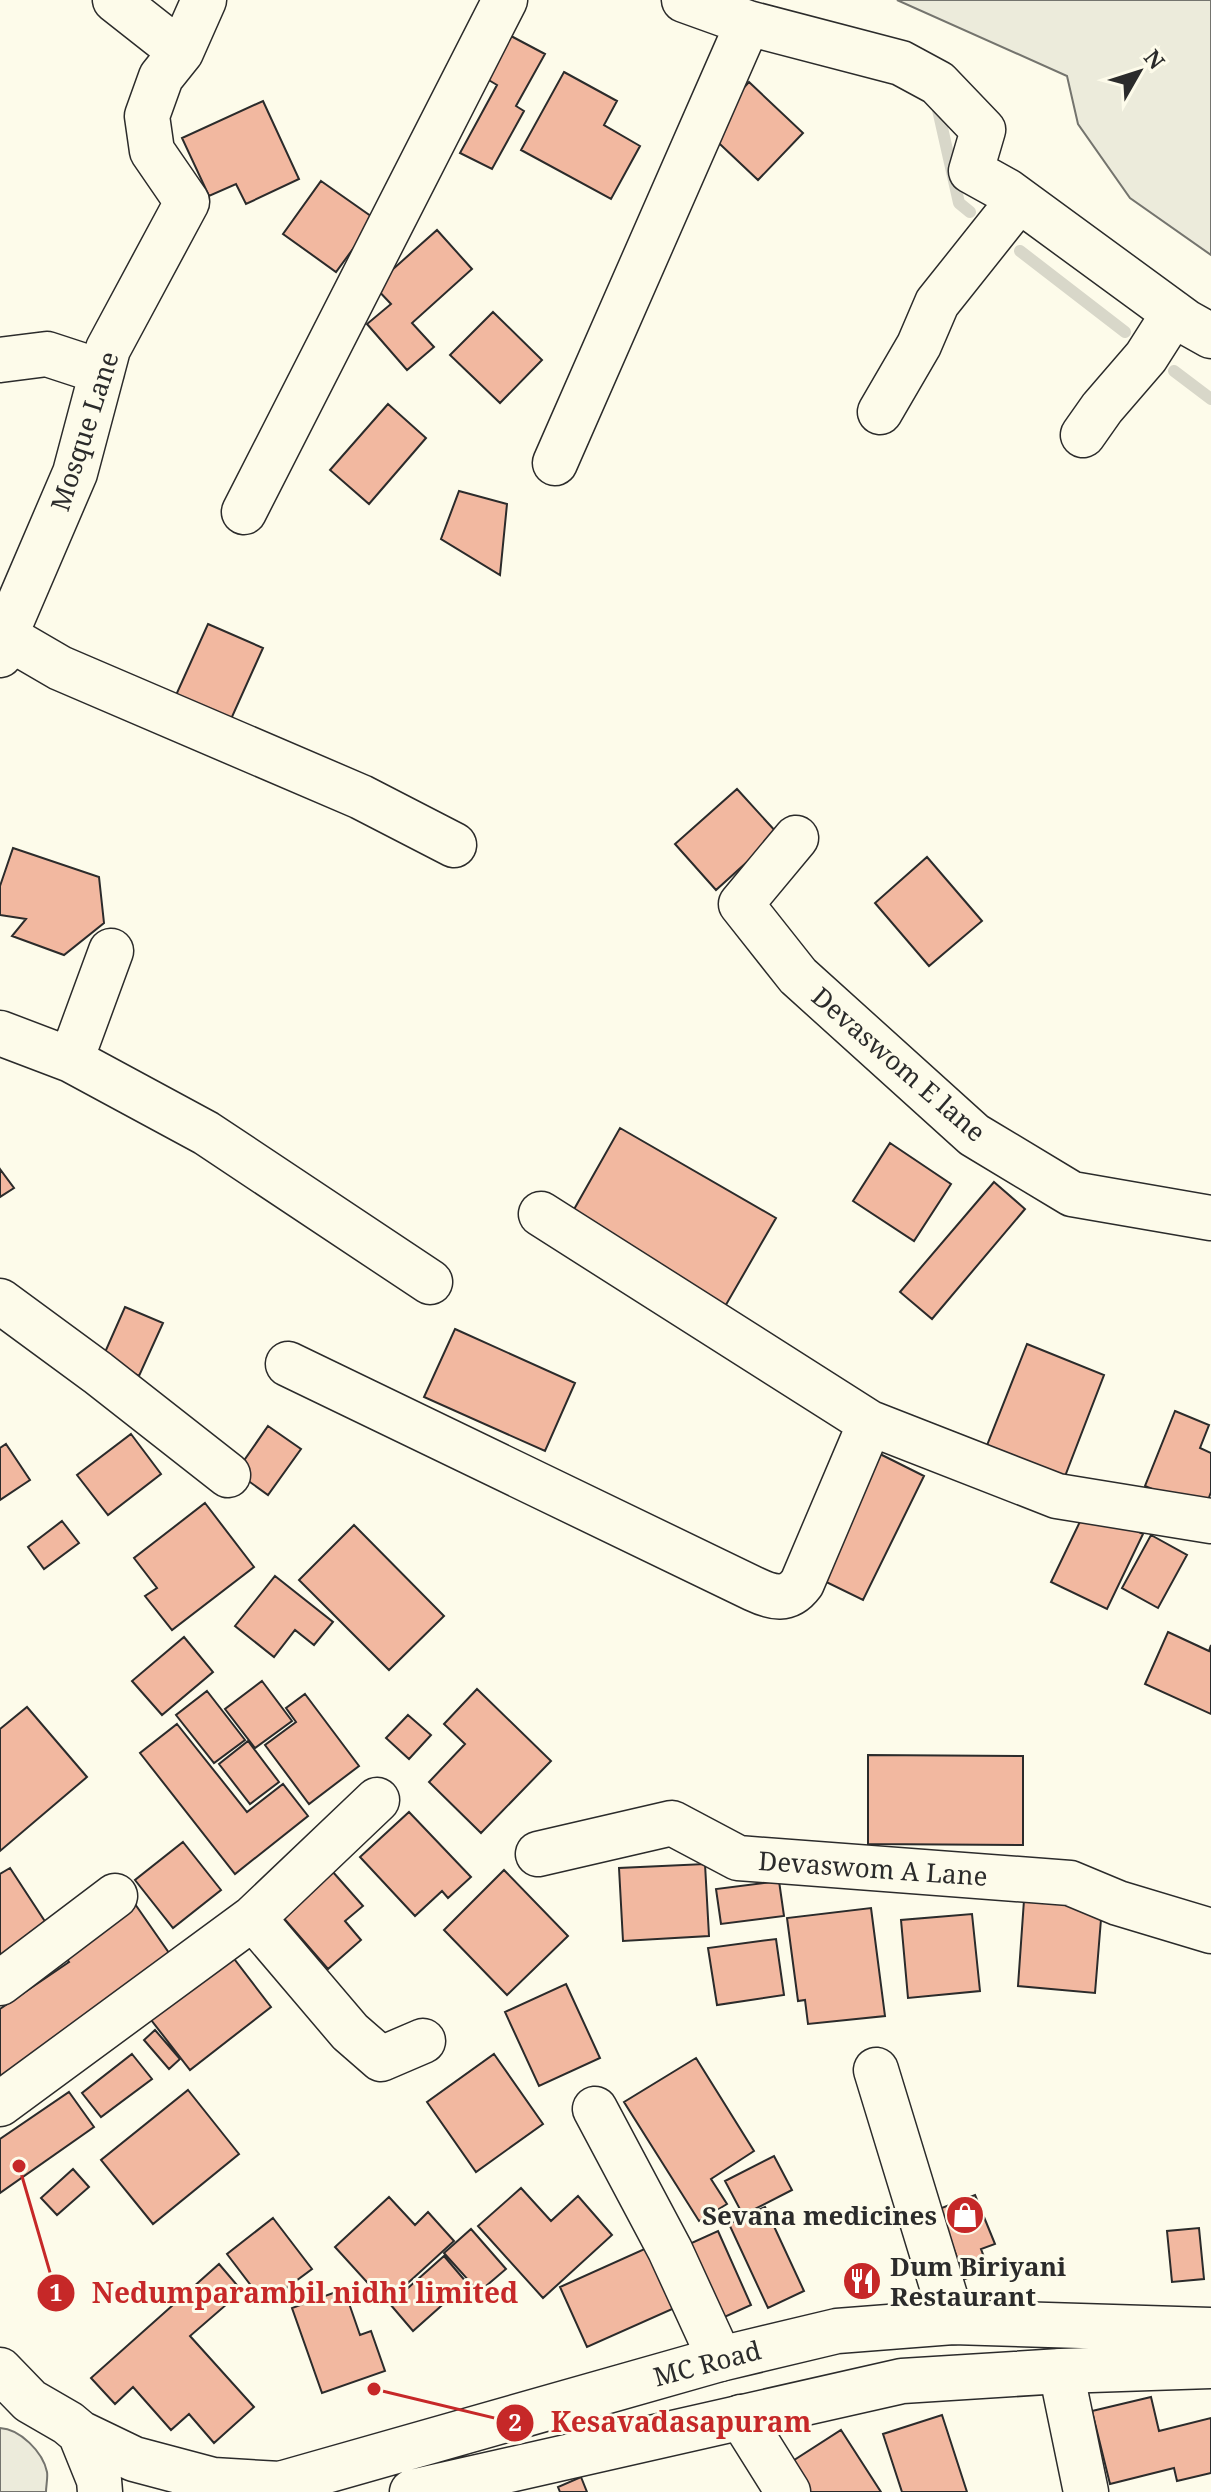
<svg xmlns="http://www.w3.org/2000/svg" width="1211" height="2492" font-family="'Noto Serif',serif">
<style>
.green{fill:#ecebdb;stroke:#74746e;stroke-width:2}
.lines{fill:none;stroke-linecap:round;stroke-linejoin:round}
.stream{stroke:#d8d7c9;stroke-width:12}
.building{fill:#f2b8a0;stroke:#2b2b2b;stroke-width:2}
.minor-casing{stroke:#2b2b2b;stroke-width:47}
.major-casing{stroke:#2b2b2b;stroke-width:47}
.minor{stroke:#fdfbea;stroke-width:44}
.major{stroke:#fdfbea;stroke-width:44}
.labels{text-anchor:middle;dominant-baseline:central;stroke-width:6;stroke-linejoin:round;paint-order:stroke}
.street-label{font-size:26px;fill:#2b2b2b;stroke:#fdfbea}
.poi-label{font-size:26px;font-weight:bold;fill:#2b2b2b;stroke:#fdfbea;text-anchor:end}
.leader{fill:none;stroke:#c62828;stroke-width:3}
.callout-dot{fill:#c62828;stroke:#fdfbea;stroke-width:3}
.mark-label{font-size:24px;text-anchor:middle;font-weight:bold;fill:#fff}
.callout-label{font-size:28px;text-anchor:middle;font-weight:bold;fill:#c62828;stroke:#fdfbea;stroke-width:6;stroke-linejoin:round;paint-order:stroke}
</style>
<rect width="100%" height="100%" fill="#fdfbea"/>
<path class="green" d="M897,0H1211V255L1130,198L1078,124L1067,76Z
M0,2428C20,2429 43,2452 47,2472C48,2477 46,2486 46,2492H0Z"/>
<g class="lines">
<path class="stream" d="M936,101L959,203L970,212
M1020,251L1125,332
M1174,371L1211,399"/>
</g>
<path class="building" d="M511,36L545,54L516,106L524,111L492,169L460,153L497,85L487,79Z
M564,72L617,101L604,125L640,146L611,199L521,150Z
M749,82L803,133L758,180L705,130Z
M263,101L299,179L246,204L236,184L209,196L182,138Z
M321,181L375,219L336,272L283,234Z
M437,230L472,269L412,323L434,347L407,370L367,324L391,304L374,286Z
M493,312L542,360L500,403L450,355Z
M388,404L426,438L369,504L330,470Z
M459,491L507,504L500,575L441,539Z
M208,624L263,648L227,728L172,704Z
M737,789L778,834L716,890L675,844Z
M13,848L99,877L104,923L64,955L12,936L26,919L0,915V886Z
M927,857L982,921L929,966L875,903Z
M620,1128L776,1218L723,1310L568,1220Z
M890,1143L951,1184L914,1241L853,1201Z
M0,1169L14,1188L0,1197Z
M994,1182L1025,1209L932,1319L900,1292Z
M125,1307L163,1323L139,1376L102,1359Z
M455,1329L575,1383L545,1451L424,1397Z
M1027,1344L1104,1375L1062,1484L984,1453Z
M1175,1411L1209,1425L1200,1448L1211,1453V1492L1204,1511L1145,1486Z
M268,1426L301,1449L268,1495L236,1472Z
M131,1434L161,1474L108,1515L77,1475Z
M6,1444L30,1480L0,1500V1448Z
M878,1453L924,1476L863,1600L816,1577Z
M205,1503L254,1567L172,1630L145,1596L157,1588L134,1558Z
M1087,1507L1143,1534L1107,1609L1051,1582Z
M62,1521L79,1543L44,1569L28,1547Z
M354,1525L444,1616L389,1670L299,1580Z
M1151,1535L1187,1555L1158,1608L1122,1588Z
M275,1576L333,1622L314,1645L295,1630L274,1657L235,1626Z
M1168,1632L1209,1651L1211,1645V1714L1145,1684Z
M184,1637L213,1672L162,1715L132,1681Z
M262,1681L292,1721L255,1748L225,1709Z
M477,1689L551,1761L481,1833L429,1782L465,1744L444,1724Z
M207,1691L245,1740L214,1763L176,1715Z
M305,1694L359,1766L309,1804L265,1745L296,1722L286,1708Z
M27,1707L87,1777L0,1851V1729Z
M408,1715L431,1735L409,1759L386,1738Z
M177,1724L247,1812L283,1784L308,1816L235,1874L140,1753Z
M248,1741L279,1782L250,1804L219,1764Z
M868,1755L1023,1756V1845L868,1844Z
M409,1812L471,1877L448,1898L442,1891L415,1916L360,1857Z
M183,1842L221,1890L173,1928L135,1880Z
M325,1863L363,1906L345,1921L361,1940L328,1969L274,1907Z
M705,1864L709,1936L623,1941L619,1868Z
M10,1868L48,1926L0,1959V1874Z
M504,1870L568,1936L507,1995L444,1930Z
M779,1881L784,1916L721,1924L716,1889Z
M1024,1900L1102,1907L1095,1993L1018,1986Z
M135,1904L176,1963L0,2084V2009L69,1962L63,1954Z
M871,1908L885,2016L808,2024L805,2000L798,2001L787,1918Z
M972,1914L980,1991L908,1998L901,1920Z
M776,1939L784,1995L717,2005L708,1948Z
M222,1943L271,2007L190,2070L141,2007Z
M566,1984L600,2058L539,2086L505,2012Z
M155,2030L180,2059L169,2069L144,2040Z
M132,2054L152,2079L101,2117L82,2093Z
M494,2054L543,2124L476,2172L427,2102Z
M696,2058L754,2151L711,2179L727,2204L699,2221L624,2102Z
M188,2090L239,2154L153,2224L101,2160Z
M69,2092L94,2127L0,2193V2139Z
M774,2156L792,2190L743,2215L725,2181Z
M73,2169L89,2187L57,2215L41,2198Z
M521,2188L551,2221L578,2196L612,2235L543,2298L478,2226Z
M975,2195L995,2244L981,2249L989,2270L965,2279L939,2209Z
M389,2197L415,2225L428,2212L454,2241L386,2303L335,2247Z
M765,2207L804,2291L768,2308L729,2224Z
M273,2218L312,2269L265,2304L227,2254Z
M1199,2228L1204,2279L1172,2282L1167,2231Z
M471,2229L506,2269L479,2292L444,2253Z
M718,2231L751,2305L709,2324L676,2250Z
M660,2242L688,2302L587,2347L560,2287Z
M444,2256L467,2283L413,2331L390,2304Z
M219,2264L242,2291L190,2336L254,2407L214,2443L189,2414L171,2430L133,2387L115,2404L91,2378Z
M344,2289L360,2335L371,2331L385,2371L322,2393L292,2308Z
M1151,2397L1159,2431L1211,2418V2473L1177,2481L1174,2468L1110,2484L1092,2411Z
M942,2415L967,2492H902L883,2434Z
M841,2430L881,2492H806L788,2464Z
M581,2477L587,2492H560L558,2487Z"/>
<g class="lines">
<g class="minor-casing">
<path id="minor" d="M115,0L181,52
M684,0L748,23L901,63L938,83L983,130L971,171L1007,191L1186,322L1211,336
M0,360L47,354L102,372
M880,412L919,345L937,303L1019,200
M1083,435L1102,408L1146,357L1174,313
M555,463L748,23
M244,512L505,0
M5,636L60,668L361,797L454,845
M0,655L5,636L75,473L108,349L187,202L152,151L147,116L161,77L181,52L204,0
M796,838L741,904L798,976L974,1135L1072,1194L1211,1218
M0,1033L71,1060L206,1133L430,1282
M71,1060L111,951
M541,1214L870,1423L1057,1496L1211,1521
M0,1301L98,1373L228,1475
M288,1364L754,1589C773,1598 788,1602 802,1583L870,1423
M538,1854L672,1823L738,1858L1070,1883L1118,1903L1211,1931
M253,1918L350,2032L381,2059L423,2041
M0,1983L115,1896
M876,2070L953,2322
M0,2104L253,1918L377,1800
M595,2109L670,2250L720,2359
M1061,2371L1086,2492
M741,2417L788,2492"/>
</g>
<g class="major-casing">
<path id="major" d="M0,2370L30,2401L68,2423L80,2433L99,2480L100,2492
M80,2433L134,2459L213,2480L280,2484L720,2359L837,2331L953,2322L1211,2330
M412,2492L902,2381L1061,2371L1211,2366"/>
</g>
<use href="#minor" class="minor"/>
<use href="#major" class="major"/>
</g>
<defs>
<g id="shop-disc" transform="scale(2)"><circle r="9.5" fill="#c62828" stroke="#fdfbea"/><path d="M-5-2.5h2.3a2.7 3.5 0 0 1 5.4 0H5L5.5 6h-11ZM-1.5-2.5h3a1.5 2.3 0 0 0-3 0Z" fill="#fff"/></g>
<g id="restaurant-disc" transform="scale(2)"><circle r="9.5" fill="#c62828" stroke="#fdfbea"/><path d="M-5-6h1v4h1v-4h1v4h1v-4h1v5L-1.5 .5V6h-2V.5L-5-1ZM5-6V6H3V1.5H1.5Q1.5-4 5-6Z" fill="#fff"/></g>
</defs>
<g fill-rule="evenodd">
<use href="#shop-disc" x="965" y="2215"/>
<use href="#restaurant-disc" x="862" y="2281"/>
</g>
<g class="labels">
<g class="street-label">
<text transform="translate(84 431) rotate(-72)">Mosque Lane</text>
<text transform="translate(899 1064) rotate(41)">Devaswom E lane</text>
<text transform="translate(873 1868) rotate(4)">Devaswom A Lane</text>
<text transform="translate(707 2363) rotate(-15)">MC Road</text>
</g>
<g class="poi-label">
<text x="937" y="2215">Sevana medicines</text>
<text x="890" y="2266" text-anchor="start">Dum Biriyani<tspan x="890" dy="30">Restaurant</tspan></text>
</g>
</g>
<path class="leader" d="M19 2166L56 2293M374 2389L515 2423"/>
<g class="callout-dot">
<circle cx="19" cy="2166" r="8"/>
<circle cx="374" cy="2389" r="8"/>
<circle cx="56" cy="2293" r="20"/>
<circle cx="515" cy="2423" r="20"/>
</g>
<g class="mark-label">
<text x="56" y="2301">1</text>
<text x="515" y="2431">2</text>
</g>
<g class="callout-label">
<text x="305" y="2303">Nedumparambil nidhi limited</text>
<text x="681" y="2432">Kesavadasapuram</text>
</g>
<g transform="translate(1139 72) rotate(51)" stroke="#fdfbea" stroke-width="6" paint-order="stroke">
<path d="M0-6L14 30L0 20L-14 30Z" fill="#2b2b2b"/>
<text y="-12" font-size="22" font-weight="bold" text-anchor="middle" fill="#2b2b2b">N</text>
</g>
</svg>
